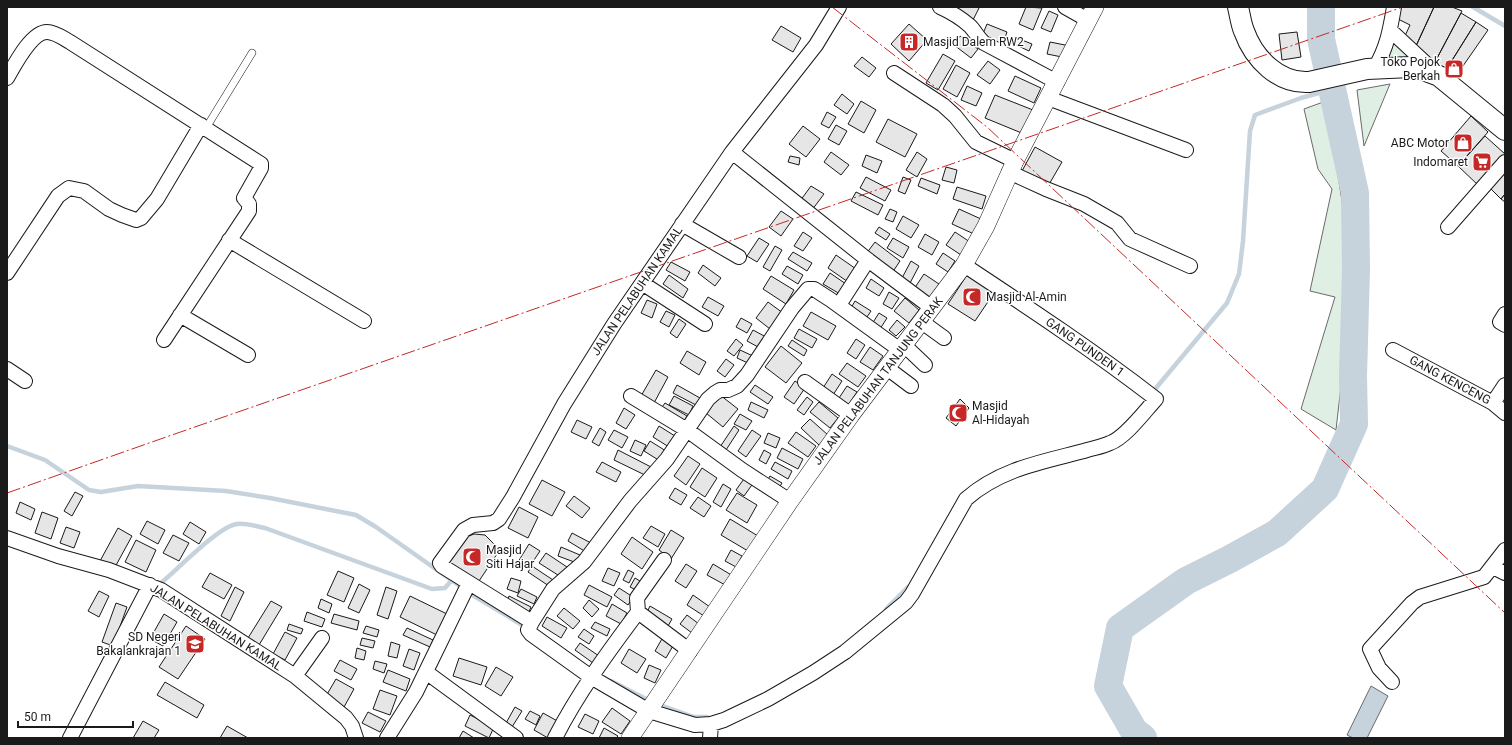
<svg xmlns="http://www.w3.org/2000/svg" width="1512" height="745" font-family="Roboto,sans-serif">
<style>
.green{fill:#e0efe3;stroke:#6a6a6a}
.water{fill:#c6d2dc;stroke:#6a6a6a}
.lines{fill:none;stroke-linecap:round;stroke-linejoin:round}
.stream{stroke:#c6d2dc;stroke-width:4.5}
.river{stroke:#c6d2dc;stroke-width:28}
.building{fill:#e6e6e6;stroke:#1a1a1a}
.service-casing{stroke:#1a1a1a;stroke-width:8}
.minor-casing{stroke:#1a1a1a;stroke-width:16}
.tertiary-casing{stroke:#1a1a1a;stroke-width:18}
.secondary-casing{stroke:#1a1a1a;stroke-width:22}
.service{stroke:#fff;stroke-width:7}
.minor{stroke:#fff;stroke-width:14}
.tertiary{stroke:#fff;stroke-width:17}
.secondary{stroke:#fff;stroke-width:20}
.power{stroke:#c62828;stroke-width:1;stroke-dasharray:14 3 2 3;stroke-linecap:butt}
.labels{text-anchor:middle;dominant-baseline:central;stroke-width:3;stroke-linejoin:round;paint-order:stroke}
.poi-label{font-size:12px;fill:#1a1a1a;stroke:#fff;text-anchor:start}
.street-label{font-size:12px;fill:#1a1a1a;stroke:#fff}
</style>
<rect width="100%" height="100%" fill="#fff"/>
<path class="green" d="M1392,38L1415,59L1400,57L1386,58Z
M1390,84L1364,146L1357,90Z
M1326,101L1343,207V368L1336,430L1301,409L1335,297L1310,291L1332,189L1318,169L1304,109Z"/>
<path class="water" d="M1371,686L1388,696L1367,738H1353L1347,735Z"/>
<g class="lines">
<path class="stream" d="M1319,7L1321,9
M1473,7L1505,26
M1151,394L1227,303L1239,274L1243,241L1250,131L1255,115L1301,98L1333,89
M7,446L45,460L89,490L101,492L138,486L226,491L270,498L356,515L376,527L474,596L527,628
M161,583C177,570 219,526 237,524C246,523 255,526 265,528L432,589L445,588L451,581
M886,609L908,587
M611,681L650,701
M657,704L694,717H707"/>
<path class="river" d="M1143,738L1134,731L1108,686L1120,628L1186,581L1230,559L1277,533L1325,489L1354,424L1353,376L1356,270L1355,193L1321,39V9"/>
</g>
<path class="building" d="M957,7H977L979,8L973,20L955,11Z
M1026,7L1042,8L1033,30L1019,24Z
M1401,7H1434L1416,46L1404,38L1410,25L1396,18Z
M1434,7H1452L1462,11L1435,62L1415,48Z
M1049,11L1058,15L1051,32L1041,28Z
M1461,13L1476,22L1446,70L1435,62Z
M1476,22L1488,30L1456,76L1446,70Z
M909,24L927,40L909,61L891,44Z
M987,24L1007,32L1003,44L982,36Z
M781,26L801,38L793,52L772,40Z
M1297,32L1301,57L1282,60L1279,34Z
M960,36L978,49L971,58L954,45Z
M1017,38L1032,44L1029,51L1014,44Z
M1050,42L1070,46L1067,58L1047,54Z
M943,54L955,61L938,90L926,83Z
M862,57L876,68L869,77L854,66Z
M988,61L1000,70L990,84L977,75Z
M956,65L970,73L957,97L943,89Z
M1015,76L1041,88L1034,103L1008,91Z
M967,86L982,93L976,106L961,100Z
M842,94L854,104L847,114L834,105Z
M995,95L1033,110L1024,134L985,118Z
M861,101L876,110L864,133L848,124Z
M827,112L836,117L829,128L821,124Z
M1471,116L1488,132L1458,166L1441,151Z
M888,119L917,134L905,157L876,142Z
M836,125L847,131L839,145L828,139Z
M803,126L820,139L806,157L789,144Z
M1485,136L1505,154V157L1479,186L1458,166Z
M1035,147L1062,162L1044,193L1016,182Z
M831,152L849,165L841,175L824,162Z
M917,152L927,159L917,177L906,170Z
M866,155L882,161L877,173L862,166Z
M790,156L800,158L799,165L788,162Z
M946,167L957,170L954,183L942,180Z
M1505,170V194L1501,199L1490,188Z
M866,177L891,190L885,201L860,188Z
M903,177L911,180L905,194L898,191Z
M921,178L940,185L937,194L918,186Z
M811,186L824,194L812,210L800,201Z
M957,187L986,196L982,209L953,199Z
M856,192L883,205L878,215L851,201Z
M1505,194V202L1501,199Z
M890,209L897,212L893,222L885,219Z
M959,209L981,219L974,234L952,224Z
M781,211L793,219L781,236L769,227Z
M903,216L919,225L911,238L896,229Z
M879,227L890,234L886,240L875,233Z
M803,232L812,238L803,251L794,246Z
M955,232L970,242L961,255L946,245Z
M925,234L939,242L932,255L918,247Z
M759,238L769,244L757,262L747,256Z
M893,238L909,247L903,258L887,248Z
M875,242L900,261L892,273L866,254Z
M775,246L782,250L770,271L763,267Z
M793,252L812,263L807,271L788,259Z
M943,253L955,261L948,272L936,264Z
M836,255L859,271L851,284L828,268Z
M911,261L919,266L910,283L902,278Z
M671,262L690,272L685,281L666,270Z
M703,265L721,278L715,286L698,273Z
M787,266L803,275L798,284L782,274Z
M969,272L996,290L975,321L948,304Z
M830,273L846,284L840,294L823,284Z
M924,274L939,284L929,299L914,289Z
M669,275L688,289L683,298L663,284Z
M771,276L794,290L786,304L763,289Z
M871,279L884,288L879,296L866,288Z
M889,292L899,298L892,309L883,304Z
M708,297L724,306L718,316L702,307Z
M905,298L919,310L909,323L894,311Z
M647,300L657,304L652,318L641,313Z
M855,301L871,311L867,317L851,308Z
M768,302L783,313L770,329L756,318Z
M666,311L675,315L669,327L660,322Z
M811,312L836,326L828,340L803,326Z
M879,313L887,318L880,329L872,324Z
M741,318L752,324L747,333L736,327Z
M679,319L686,324L677,338L670,333Z
M897,320L905,327L896,336L889,330Z
M799,329L817,339L812,348L794,338Z
M753,330L766,337L760,348L747,341Z
M736,339L743,345L734,356L727,351Z
M856,339L865,345L856,359L847,353Z
M792,340L807,350L804,356L788,346Z
M781,346L802,363L786,383L765,367Z
M870,347L883,356L873,370L860,362Z
M740,350L753,356L750,364L737,358Z
M687,351L706,362L699,375L680,363Z
M726,359L734,365L725,377L717,371Z
M847,363L866,376L858,387L839,374Z
M656,370L668,377L654,403L641,396Z
M832,374L842,381L833,395L823,388Z
M795,381L805,388L794,404L784,397Z
M677,385L700,398L696,405L673,393Z
M755,385L773,397L768,404L750,392Z
M847,386L857,392L848,405L839,398Z
M720,395L738,409L723,427L706,413Z
M674,396L693,406L689,415L669,405Z
M807,397L813,402L804,415L797,410Z
M960,399L969,408L956,426L946,418Z
M751,402L768,410L764,418L748,410Z
M819,402L838,418L830,428L810,412Z
M665,403L687,416L683,423L660,410Z
M624,408L635,415L626,429L616,423Z
M740,414L752,421L746,430L734,424Z
M810,419L828,435L819,445L801,428Z
M577,420L592,427L586,439L571,432Z
M659,426L675,436L669,447L653,437Z
M734,426L739,430L726,450L720,447Z
M600,428L606,432L599,446L592,442Z
M614,430L628,437L622,448L608,440Z
M752,430L761,436L746,457L738,451Z
M796,432L816,446L808,457L788,443Z
M768,433L780,438L776,448L764,443Z
M635,440L646,445L641,456L630,451Z
M650,441L666,451L660,461L644,451Z
M782,448L803,459L798,469L777,458Z
M618,450L651,467L647,476L614,460Z
M764,450L771,454L766,464L759,460Z
M688,456L700,464L686,485L674,476Z
M602,462L621,472L616,482L596,472Z
M775,462L792,471L788,479L771,469Z
M702,468L717,478L705,497L690,487Z
M746,476L754,482L744,496L736,490Z
M770,476L782,483L778,490L766,483Z
M542,480L565,492L552,516L529,504Z
M723,484L731,489L721,507L713,502Z
M675,488L687,495L681,505L669,498Z
M75,492L83,496L72,516L64,511Z
M737,493L757,505L747,523L726,510Z
M574,496L590,508L582,518L566,506Z
M698,497L711,506L704,517L690,508Z
M20,502L35,509L31,520L16,513Z
M519,507L538,517L528,538L508,528Z
M42,512L58,518L51,539L35,533Z
M730,519L758,536L748,551L721,535Z
M147,521L165,530L158,544L140,534Z
M190,522L206,532L199,544L183,534Z
M651,526L665,534L658,547L643,538Z
M66,527L80,532L74,548L60,543Z
M118,528L132,536L114,569L100,561Z
M671,530L684,538L671,559L659,550Z
M572,533L591,543L586,552L568,541Z
M474,534L485,535L496,546L499,551L477,584L444,562L464,538Z
M173,535L189,543L179,561L163,553Z
M632,537L653,552L642,569L621,554Z
M136,540L156,550L146,572L125,562Z
M529,544L540,551L528,569L518,562Z
M561,547L580,555L577,563L558,556Z
M731,550L742,556L736,567L725,561Z
M546,553L567,567L561,577L539,563Z
M686,564L697,571L686,588L675,581Z
M713,564L733,576L727,586L707,575Z
M532,566L553,580L549,586L528,572Z
M608,568L620,573L614,586L602,581Z
M628,570L634,573L629,583L623,580Z
M338,571L354,578L344,602L327,595Z
M210,573L232,585L224,599L202,587Z
M511,578L521,581L518,593L507,589Z
M635,578L645,584L640,592L630,587Z
M359,584L370,590L359,613L348,608Z
M589,585L612,597L607,607L584,595Z
M235,587L244,592L230,621L221,616Z
M386,587L397,591L388,619L377,615Z
M619,588L633,597L628,605L614,595Z
M521,589L537,597L534,604L517,596Z
M99,591L109,596L99,617L88,611Z
M693,595L710,607L704,616L687,605Z
M410,596L447,614L437,635L400,617Z
M509,596L531,607L528,614L506,603Z
M321,599L332,604L329,613L318,608Z
M589,600L599,609L592,617L583,608Z
M271,601L282,607L259,645L248,638Z
M116,603L127,607L113,646L102,642Z
M612,604L627,613L621,624L606,616Z
M650,606L672,619L668,626L646,614Z
M564,608L580,621L573,629L557,616Z
M307,612L325,619L322,627L304,621Z
M164,614L177,622L163,646L150,639Z
M334,614L359,621L357,630L331,623Z
M687,615L699,624L692,633L680,624Z
M547,617L567,628L561,638L542,626Z
M595,622L610,629L607,636L591,628Z
M289,624L303,629L301,634L287,630Z
M186,626L205,639L178,679L159,667Z
M366,626L379,630L377,637L363,633Z
M407,628L433,640L430,647L403,635Z
M584,629L594,636L589,644L578,637Z
M285,632L297,638L285,660L273,654Z
M663,637L674,644L666,658L655,651Z
M362,638L375,641L373,648L360,645Z
M391,642L400,645L397,658L388,656Z
M580,643L599,656L593,663L575,650Z
M357,648L366,651L364,660L355,658Z
M409,649L420,653L414,670L403,666Z
M629,649L646,659L637,673L621,663Z
M459,658L487,667L481,685L453,676Z
M340,660L357,669L351,680L334,671Z
M375,661L387,664L384,673L373,669Z
M649,665L661,670L655,683L644,678Z
M496,667L513,677L501,696L485,686Z
M388,670L410,679L406,691L383,682Z
M336,679L354,689L344,707L326,696Z
M165,682L204,705L197,718L157,695Z
M380,690L397,696L390,715L373,709Z
M515,707L522,711L512,727L506,723Z
M612,708L630,721L621,734L602,722Z
M530,711L540,716L536,725L525,719Z
M368,712L386,721L380,732L362,723Z
M543,713L561,723L548,738L534,730Z
M585,714L599,721L593,734L578,727Z
M470,715L494,727L489,738L465,726Z
M143,721L159,730L154,738H133Z
M227,726L248,738H220Z
M604,728L618,736L616,738H599Z
M463,731L474,738H459Z"/>
<g class="lines">
<g class="service-casing">
<path id="service" d="M206,128L252,53"/>
</g>
<g class="minor-casing">
<path id="minor" d="M839,7L816,45L732,152L614,324L564,404L513,497L499,519L493,523L473,525L464,530L440,563L442,566L532,622L528,630L531,634L591,677L649,711L695,725L711,724L724,720L768,699L813,673L845,652L906,602L912,594L966,499C1000,469 1042,462 1084,451C1092,448 1102,447 1110,443C1125,438 1145,411 1156,399C1094,351 1029,308 964,265
M940,7C951,12 961,18 970,26C975,31 978,38 984,43L1057,82
M1065,7L1088,20
M1390,30L1434,71
M1375,68C1387,47 1390,31 1394,7
M894,73L943,105L955,116L976,142L1015,161
M7,78C14,66 31,32 47,32C55,32 63,38 70,42L261,164V168L244,198L249,204V211L164,340
M1048,98L1186,150
M732,152L868,260L932,308
M1009,172L1046,189L1084,204L1117,223L1130,239L1190,266
M682,224L739,257
M1448,227L1505,162
M229,240L364,321
M7,273L58,196L69,188L84,191L109,209L122,215L136,220L141,218L157,199L201,125
M642,283L705,324
M839,305L868,260
M1505,314L1500,322L1505,325
M180,315L248,355
M922,322L944,338
M904,345L925,365
M1393,350L1493,403L1505,413
M887,368L911,386
M7,369L25,381
M805,382L851,415
M631,396L687,430L742,470L790,501
M1493,403L1505,385
M7,538L58,556L109,570L161,590L295,676L346,718L352,726L356,738
M664,560L637,598L638,612L690,651
M1493,567L1505,573
M532,622L553,589L584,562L630,501L667,459L708,399L715,393L720,390H728L737,386L747,375L792,308L808,289H814L831,300L900,350
M426,672L516,738
M295,676L322,638
M1392,682L1379,668L1370,649L1412,603L1420,597L1484,577L1505,550
M70,738L150,585
M387,738L416,692L469,583
M555,738C578,693 608,652 638,612
M710,738L711,724"/>
</g>
<g class="tertiary-casing">
<path id="tertiary" d="M630,738L790,501L851,415L964,265L986,226L1015,161L1095,7"/>
</g>
<g class="secondary-casing">
<path id="secondary" d="M1238,7C1240,15 1241,24 1244,31C1254,59 1279,84 1309,82L1367,69L1411,67L1423,70L1439,76L1505,130"/>
</g>
<use href="#service" class="service"/>
<use href="#minor" class="minor"/>
<use href="#tertiary" class="tertiary"/>
<use href="#secondary" class="secondary"/>
<path class="power" d="M832,7L987,127L1505,613
M7,493L169,436L1403,7"/>
</g>
<defs>
<g id="building-square" transform="scale(1)"><rect x="-9" y="-9" width="18" height="18" rx="4" fill="#c62828" stroke="#fff"/><path d="M-4-6H4V6H1V3H-1V6H-4ZM-2.5-4.3h1.7v1.8h-1.7ZM.8-4.3h1.7v1.8H.8ZM-2.5-1h1.7V.8h-1.7ZM.8-1h1.7V.8H.8Z" fill="#fff"/></g>
<g id="shop-square" transform="scale(1)"><rect x="-9" y="-9" width="18" height="18" rx="4" fill="#c62828" stroke="#fff"/><path d="M-5-2.5h2.3a2.7 3.5 0 0 1 5.4 0H5L5.5 6h-11ZM-1.5-2.5h3a1.5 2.3 0 0 0-3 0Z" fill="#fff"/></g>
<g id="supermarket-square" transform="scale(1)"><rect x="-9" y="-9" width="18" height="18" rx="4" fill="#c62828" stroke="#fff"/><path d="M-6-5.5h2.5l.6 2H6L4.5 2H-2.5L-4.4-4H-6ZM-1.5 3.2a1.3 1.3 0 1 0 .1 0ZM3 3.2a1.3 1.3 0 1 0 .1 0Z" fill="#fff"/></g>
<g id="mosque-square" transform="scale(1)"><rect x="-9" y="-9" width="18" height="18" rx="4" fill="#c62828" stroke="#fff"/><path d="M3.5-4.9A6 6 0 1 0 3.5 4.9A5 5 0 1 1 3.5-4.9Z" fill="#fff"/></g>
<g id="school-square" transform="scale(1)"><rect x="-9" y="-9" width="18" height="18" rx="4" fill="#c62828" stroke="#fff"/><path d="M0-5L7-2L0 1L-7-2ZM-4 1L0 2.5L4 1V4Q0 6-4 4Z" fill="#fff"/></g>
</defs>
<g fill-rule="evenodd">
<use href="#building-square" x="909" y="42"/>
<use href="#shop-square" x="1454" y="69"/>
<use href="#shop-square" x="1463" y="143"/>
<use href="#supermarket-square" x="1482" y="162"/>
<use href="#mosque-square" x="972" y="297"/>
<use href="#mosque-square" x="958" y="413"/>
<use href="#mosque-square" x="472" y="557"/>
<use href="#school-square" x="195" y="644"/>
</g>
<g class="labels">
<g class="poi-label">
<text x="923" y="42">Masjid Dalem RW2</text>
<text x="1440" y="62" text-anchor="end">Toko Pojok<tspan x="1440" dy="14">Berkah</tspan></text>
<text x="1449" y="143" text-anchor="end">ABC Motor</text>
<text x="1468" y="162" text-anchor="end">Indomaret</text>
<text x="986" y="297">Masjid Al-Amin</text>
<text x="972" y="406">Masjid<tspan x="972" dy="14">Al-Hidayah</tspan></text>
<text x="486" y="550">Masjid<tspan x="486" dy="14">Siti Hajar</tspan></text>
<text x="181" y="637" text-anchor="end">SD Negeri<tspan x="181" dy="14">Bakalankrajan 1</tspan></text>
</g>
<g class="street-label">
<text transform="translate(637 291) rotate(-56)">JALAN PELABUHAN KAMAL</text>
<text transform="translate(1085 347) rotate(35)">GANG PUNDEN 1</text>
<text transform="translate(1450 380) rotate(28)">GANG KENCENG</text>
<text transform="translate(878 381) rotate(-53)">JALAN PELABUHAN TANJUNG PERAK</text>
<text transform="translate(216 627) rotate(32)">JALAN PELABUHAN KAMAL</text>
</g>
</g>
<rect width="1512" height="745" fill="none" stroke="#1a1a1a" stroke-width="16"/>
<path d="M18 721v6h115v-6" fill="none" stroke="#1a1a1a" stroke-width="2"/>
<text x="24" y="721" font-size="12" fill="#1a1a1a" stroke="#ffffff" stroke-width="3" paint-order="stroke">50 m</text>
</svg>
